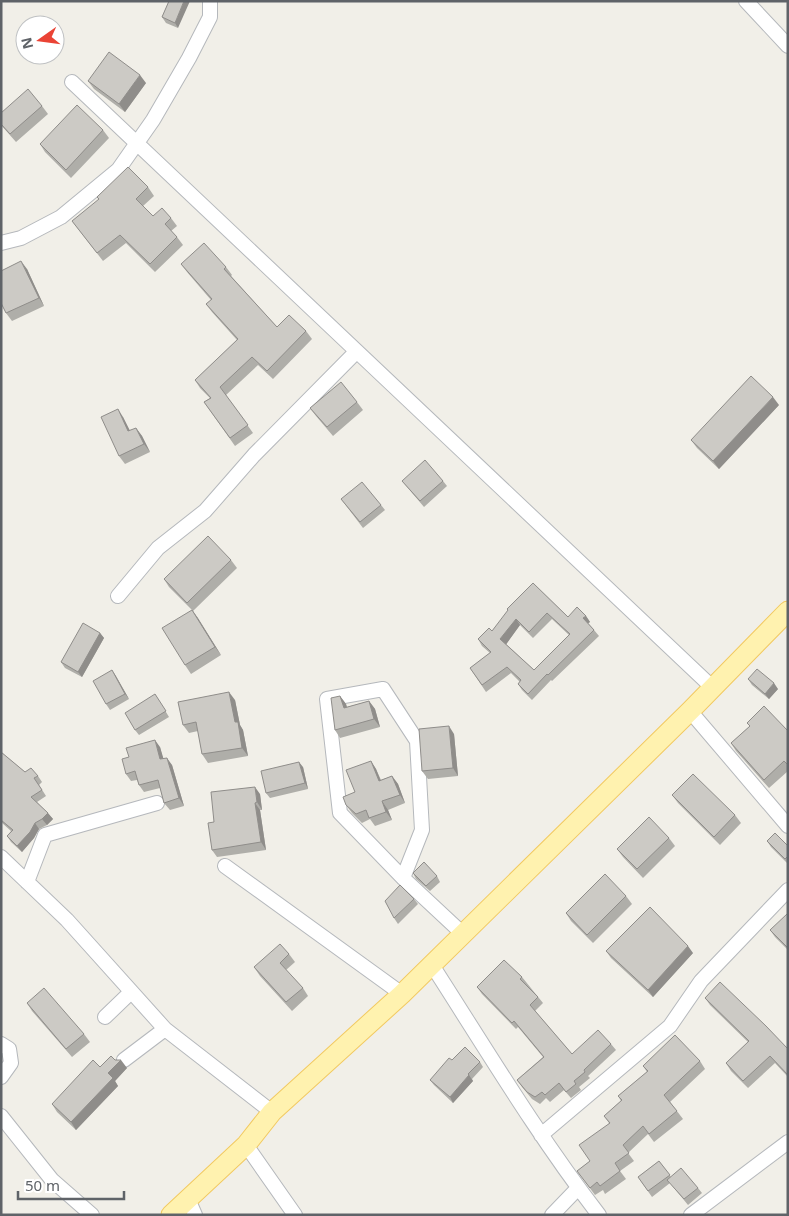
<svg xmlns="http://www.w3.org/2000/svg" width="789" height="1216" font-family="'Noto Sans',sans-serif">
<style>
.lines{fill:none;stroke-linecap:round;stroke-linejoin:round}
.minor-casing{stroke:#b5b8bc;stroke-width:16}
.major-casing{stroke:#f2c960;stroke-width:21}
.minor{stroke:#fff;stroke-width:14}
.major{stroke:#fff2af;stroke-width:19}
.wall{fill:#afaea9;fill-rule:evenodd}
.shaded-wall{fill:#8f8d8a}
.building{fill:#cccac5;stroke:#8f8d8a;fill-rule:evenodd}
</style>
<rect width="100%" height="100%" fill="#f1efe8"/>
<g class="lines">
<g class="minor-casing">
<path id="minor" d="M746,1L788,46
M72,82L713,688
M1,243L21,238L61,217L118,170L153,120L189,58L210,17V1
M118,596L158,548L205,511L254,455L356,352
M690,711L788,826
M1,857L67,920L165,1029L272,1112
M225,866L402,994
M403,878L422,830L417,741L383,689L327,699L340,813L403,878L463,934
M27,882L45,835L157,803
M432,965C486,1049 538,1136 599,1215
M105,1017L131,992
M1,1044L9,1049L11,1063L1,1077
M124,1060L165,1029
M1,1116L52,1180L92,1215
M541,1135L670,1026L701,981L788,890
M246,1145L295,1215
M188,1199L195,1215
M552,1215L578,1188
M691,1215L788,1142"/>
</g>
<g class="major-casing">
<path id="major" d="M171,1215L246,1145L272,1112L402,994L690,711L788,611"/>
</g>
<use href="#minor" class="minor"/>
<use href="#major" class="major"/>
</g>
<path class="wall" d="M169,1L178,28L166,23L162,17Z
M88,81L146,83L125,112L94,89Z
M42,106L48,114L16,142L1,125V113Z
M103,130L109,138L71,178L45,152L40,144Z
M148,187L154,196L143,206L153,216L171,218L177,226L171,231L177,237L183,245L155,272L126,243L103,261L72,221L99,200L97,197Z
M181,264L226,267L232,275L231,276L277,327L306,331L312,339L273,379L258,365L226,395L253,433L235,446L204,402L210,398L200,388L195,380L237,340L212,312L206,304L211,300L187,272Z
M27,269L44,306L12,321L6,313Z
M357,402L363,410L333,436L316,416L310,408Z
M779,405L719,469L697,448L691,440Z
M123,417L130,431L136,428L142,436L150,452L125,464L119,456Z
M402,481H443L447,486L424,507Z
M341,499L381,505L385,510L363,528Z
M231,560L237,568L193,611L221,655L191,674L185,665L192,610L169,587L164,579Z
M533,583L568,617L586,616L590,622L588,623L594,630L599,636L552,681L551,680L532,700L522,690L518,684L520,682L511,673L486,692L470,668L490,653L482,646L478,639L492,631ZM552,619L569,635L534,670L506,644L520,625L533,638Z
M100,633L104,638L82,677L65,668L61,662Z
M112,670L129,699L110,710L106,704Z
M748,679L778,689L769,699L752,685Z
M155,694L169,717L139,735L135,730Z
M340,696L346,704L347,707L369,701L375,709L380,727L340,738L335,730Z
M235,700L240,725L243,730L248,756L208,763L202,754L198,731L189,733L183,725Z
M747,723L788,731V771L769,788L736,751L731,743L750,726Z
M454,734L458,776L428,779L422,771Z
M160,747L163,759L172,765L184,806L170,810L164,803L160,788L144,792L139,785L137,780L131,781L126,774Z
M1,752L25,772L38,776L42,782L39,785L46,796L37,802L53,819L47,825L39,829L34,838L22,852L11,842L7,836L11,831L1,822Z
M371,761L376,769L381,780L392,776L398,784L405,803L388,810L392,820L375,826L370,819L362,823L352,813L346,805L355,792Z
M303,767L308,789L270,798L266,793Z
M260,794L262,810H260L266,850L217,857L212,850L214,822Z
M672,795L735,815L741,823L720,845L678,803Z
M669,838L675,846L643,878L623,857L617,849Z
M767,841L788,846V864L771,847Z
M413,873L437,876L440,882L430,891L416,879Z
M626,896L632,904L593,943L571,921L566,913Z
M414,899L418,904L398,924L394,918Z
M788,915V950L775,937L770,930Z
M606,951L693,953L653,997L611,958Z
M289,954L295,962L286,970L303,988L308,996L292,1011L260,976L254,967Z
M522,977L543,1003L535,1011L572,1054L611,1044L616,1050L588,1076L590,1078L579,1087L581,1090L571,1098L564,1090L550,1102L546,1098L540,1104L532,1099L522,1087L517,1080L543,1057L518,1027L516,1029L482,994L477,987Z
M705,998L788,1049V1077L775,1063L748,1088L731,1071L726,1063L748,1042L710,1005Z
M27,1003L84,1034L90,1042L72,1057L32,1011Z
M115,1060L127,1068L115,1081L118,1086L76,1130L57,1112L52,1104L100,1067Z
M452,1060L480,1062L483,1067L472,1079L473,1081L453,1103L434,1085L430,1080Z
M700,1061L705,1069L670,1102L683,1119L654,1142L648,1134L628,1153L634,1161L620,1171L626,1179L605,1194L603,1190L595,1195L577,1171L590,1161L609,1123L604,1116L621,1101L618,1096L647,1072L643,1066Z
M659,1161L671,1177L698,1188L702,1193L688,1205L670,1183L652,1197L638,1177Z"/>
<path class="shaded-wall" d="M184,1H190L178,28L175,23Z
M140,75L146,83L125,112L119,104Z
M21,261L27,269L44,306L39,298Z
M773,397L779,405L719,469L713,461Z
M118,409L123,417L134,439L128,431Z
M136,428L142,436L150,452L144,444Z
M192,610L198,618L221,655L215,647Z
M586,616L590,622L587,624L583,618Z
M516,619L520,625L505,646L500,639Z
M100,633L104,638L82,677L78,672Z
M112,670L116,676L129,699L125,694Z
M774,683L778,689L769,699L765,694Z
M229,692L235,700L240,725L243,730L248,756L242,748L235,722Z
M340,696L346,704L349,716L344,708Z
M369,701L375,709L380,727L374,719Z
M449,726L454,734L458,776L453,768Z
M155,740L160,747L166,767L160,759Z
M167,758L172,765L184,806L179,798Z
M371,761L376,769L384,789L379,781Z
M299,762L303,767L308,789L305,783Z
M392,776L398,784L405,803L400,795Z
M255,787L260,794L262,810L257,802Z
M382,801L388,810L392,820L386,812Z
M255,803L260,810L266,850L261,842Z
M48,813L53,819L47,825L42,819Z
M35,823L39,829L34,838L22,852L17,846Z
M688,946L693,953L653,997L648,990Z
M121,1060L127,1068L115,1081L118,1086L76,1130L71,1122L108,1073Z
M469,1075L473,1081L453,1103L450,1097Z"/>
<path class="building" d="M169,1H184L175,23L162,17Z
M109,52L140,75L119,104L88,81Z
M28,89L42,106L10,134L1,124V113Z
M77,105L103,130L66,170L40,144Z
M128,167L148,187L136,199L153,216L162,208L171,218L165,224L177,237L150,264L120,235L97,253L72,221L99,199L97,197Z
M204,243L226,267L224,269L277,327L289,315L306,331L267,371L252,357L220,387L248,425L230,438L204,402L211,398L195,380L238,339L206,304L212,299L181,264Z
M21,261L39,298L6,313L1,303V271Z
M751,376L773,397L713,461L691,440Z
M341,382L357,402L327,427L310,408Z
M118,409L128,431L136,428L144,444L119,456L101,417Z
M425,460L443,481L420,501L402,481Z
M362,482L381,505L360,522L341,499Z
M208,536L231,560L187,603L164,579Z
M533,583L568,617L577,607L586,616L583,618L594,630L548,675L547,674L528,694L518,684L521,680L507,667L482,685L470,668L491,652L478,639L489,628L492,631L508,610L507,609ZM547,613L570,634L534,670L500,639L516,619L529,632Z
M192,610L215,647L185,665L162,628Z
M83,623L100,633L78,672L61,662Z
M757,669L774,683L765,694L748,679Z
M112,670L125,694L106,704L93,681Z
M229,692L235,722H238L242,748L202,754L196,722L183,725L178,702Z
M155,694L166,711L135,730L125,713Z
M340,696L344,708L369,701L374,719L335,730L331,698Z
M764,706L788,731V765L784,761L764,780L731,743L750,726L747,723Z
M449,726L453,768L422,771L419,729Z
M155,740L160,759L167,758L179,798L164,803L158,780L139,785L135,771L126,774L122,759L129,757L126,748Z
M1,752L25,772L31,768L38,776L34,778L42,790L31,797L48,813L42,819L35,823L30,832L17,846L7,836L13,830L1,820Z
M371,761L379,781L392,776L400,795L382,801L386,812L369,818L366,810L356,814L346,805L343,797L355,792L346,770Z
M299,762L305,783L266,793L261,771Z
M693,774L735,815L714,837L672,795Z
M255,787L257,802L255,803L261,842L212,850L208,823L214,822L211,792Z
M649,817L669,838L637,869L617,849Z
M775,833L788,846V856L785,859L767,841Z
M424,862L437,876L426,886L413,873Z
M605,874L626,896L587,935L566,913Z
M400,885L414,899L394,918L385,901Z
M650,907L688,946L648,990L606,951Z
M787,914L788,915V948L770,930Z
M280,944L289,954L280,963L303,988L286,1002L254,967Z
M504,960L522,977L520,979L538,997L530,1005L572,1054L598,1030L611,1044L584,1070L585,1072L574,1081L576,1084L566,1092L559,1083L545,1095L542,1092L535,1097L527,1092L517,1080L544,1057L514,1021L512,1023L477,987Z
M720,982L766,1026L788,1049V1075L770,1056L743,1081L726,1063L749,1041L705,998Z
M44,988L84,1034L66,1049L27,1003Z
M675,1035L700,1061L664,1095L677,1111L649,1134L643,1126L623,1145L629,1153L615,1163L620,1171L600,1186L597,1182L590,1188L577,1171L590,1161L579,1145L610,1123L604,1116L622,1100L618,1096L648,1071L643,1066Z
M465,1047L480,1062L468,1074L469,1075L450,1097L430,1080L449,1058L452,1060Z
M111,1056L115,1060H121L108,1073L113,1078L71,1122L52,1104L93,1060L100,1067Z
M659,1161L670,1175L648,1191L638,1177Z
M681,1168L698,1188L684,1199L667,1180Z"/>
<rect width="789" height="1216" fill="none" stroke="#5f6368" stroke-width="5"/>
<g transform="translate(40 40) rotate(256)"><circle r="24" fill="#ffffff" stroke="#bfc1c3"/>
<path d="M0-4L9 19L0 12L-9 19Z" fill="#ea4335"/>
<text y="-8" font-size="14" font-weight="bold" text-anchor="middle" fill="#5f6368">N</text>
</g>
<path d="M18 1191v8h106v-8" fill="none" stroke="#5f6368" stroke-width="2.5"/>
<text x="25" y="1191" font-size="15" fill="#5f6368" stroke="#ffffff" stroke-width="4" paint-order="stroke">50 m</text>
</svg>
